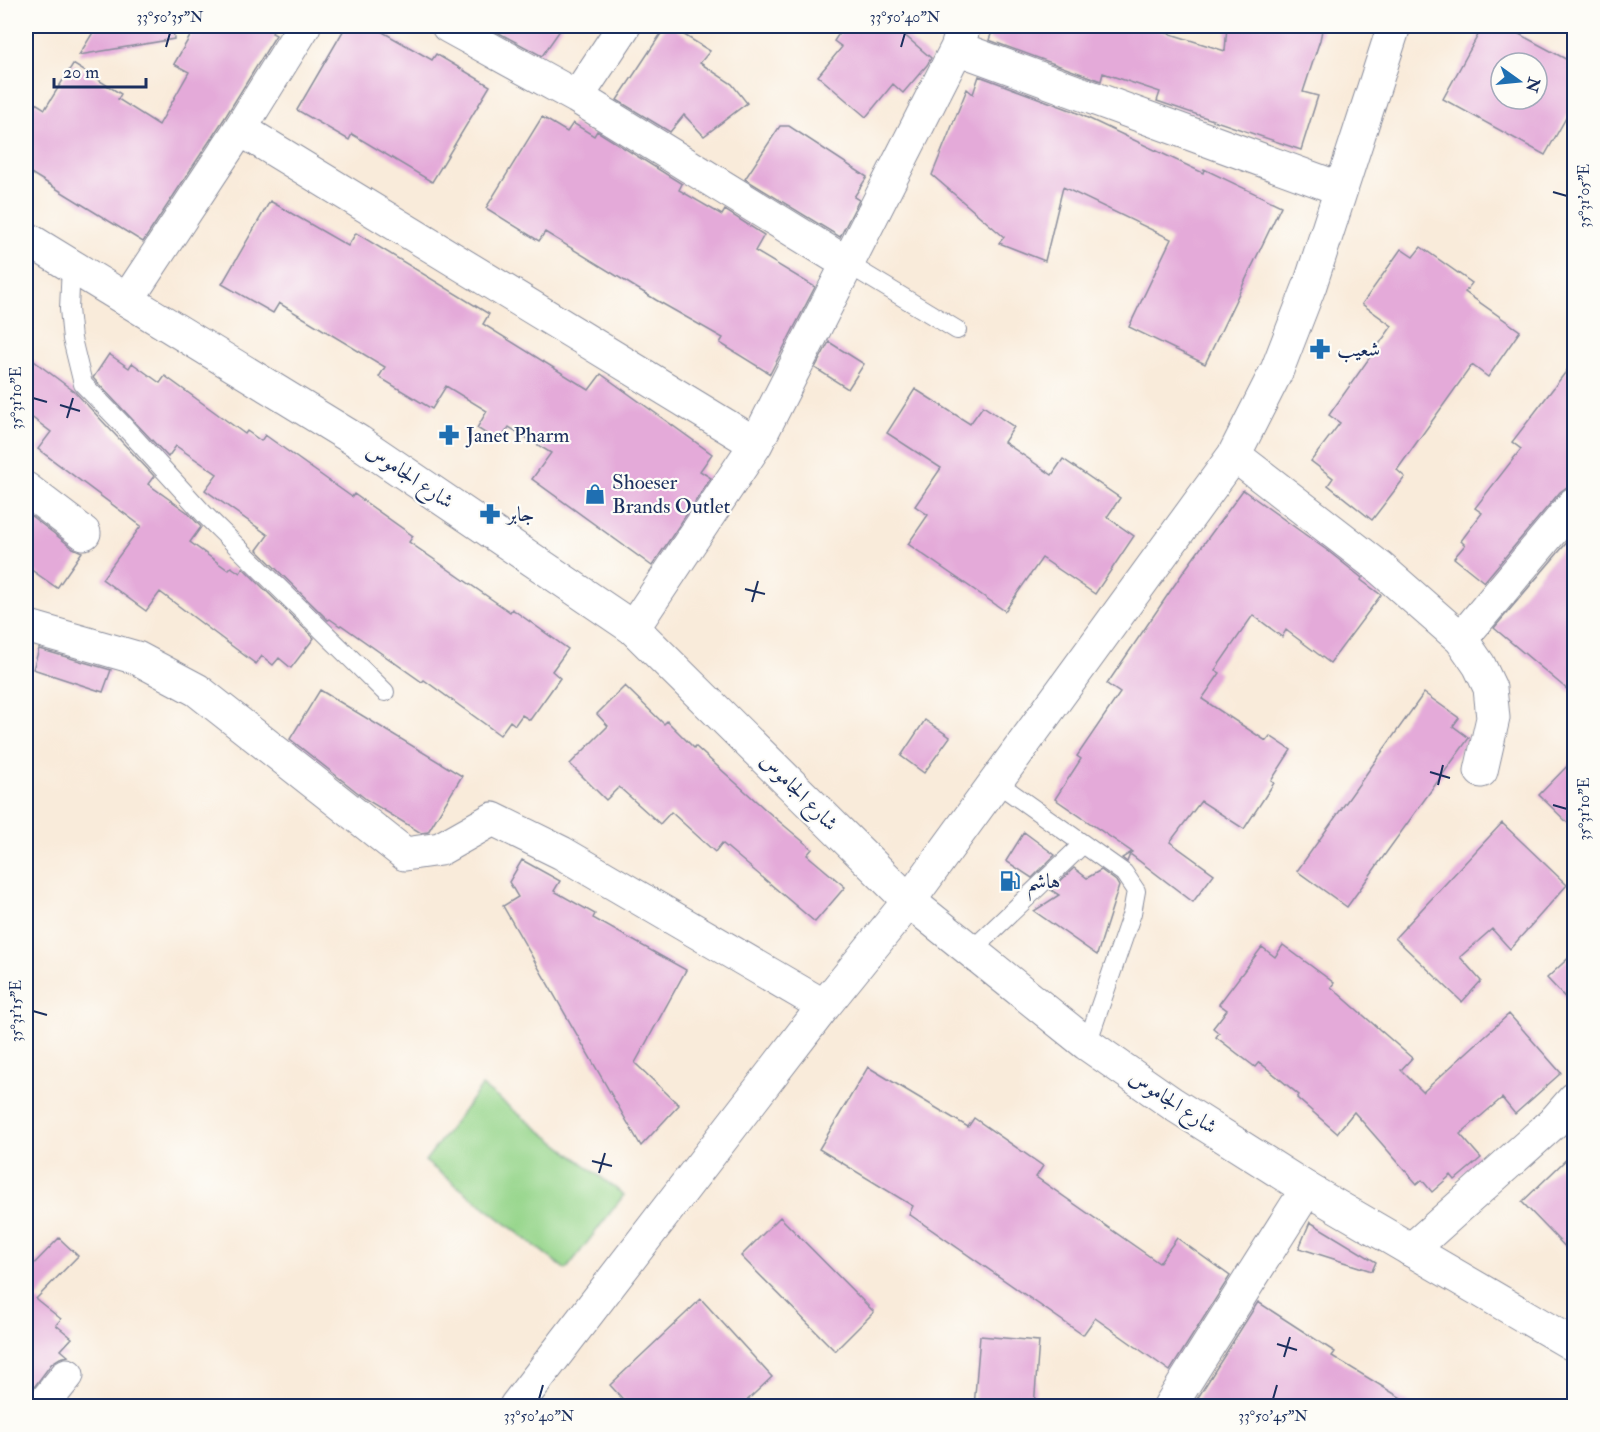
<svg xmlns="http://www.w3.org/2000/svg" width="1600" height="1432" font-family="'IM FELL Double Pica',Amiri,serif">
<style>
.pitch{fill:#97d68c;stroke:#598275;stroke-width:1.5}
.building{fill:#e4aad9;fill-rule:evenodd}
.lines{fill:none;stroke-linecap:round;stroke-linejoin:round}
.service-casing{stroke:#8a8d9c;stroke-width:20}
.minor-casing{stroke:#8a8d9c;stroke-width:35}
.tertiary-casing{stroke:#8a8d9c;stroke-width:35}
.service{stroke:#fff;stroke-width:18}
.minor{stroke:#fff;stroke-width:33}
.tertiary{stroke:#fff;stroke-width:33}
.ticks{fill:none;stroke:#1b2f5e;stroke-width:2}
.labels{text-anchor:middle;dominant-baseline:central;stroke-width:4.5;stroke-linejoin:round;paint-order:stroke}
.poi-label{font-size:21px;fill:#1b2f5e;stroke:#fdfcf7;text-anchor:start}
.street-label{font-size:21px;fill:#1b2f5e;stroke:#fdfcf7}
.neatline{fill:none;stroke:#1b2f5e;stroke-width:2}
.ticks-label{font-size:15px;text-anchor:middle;fill:#1b2f5e}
</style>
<rect width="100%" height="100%" fill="#fdfcf7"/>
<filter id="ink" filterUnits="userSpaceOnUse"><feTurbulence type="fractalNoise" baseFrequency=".0167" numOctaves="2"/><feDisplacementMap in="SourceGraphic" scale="12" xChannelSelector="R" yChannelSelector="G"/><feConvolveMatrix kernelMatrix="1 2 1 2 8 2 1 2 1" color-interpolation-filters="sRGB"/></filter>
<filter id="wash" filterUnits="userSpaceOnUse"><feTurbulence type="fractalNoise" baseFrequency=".008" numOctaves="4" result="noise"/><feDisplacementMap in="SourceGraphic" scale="24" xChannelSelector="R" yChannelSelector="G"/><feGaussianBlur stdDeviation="1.35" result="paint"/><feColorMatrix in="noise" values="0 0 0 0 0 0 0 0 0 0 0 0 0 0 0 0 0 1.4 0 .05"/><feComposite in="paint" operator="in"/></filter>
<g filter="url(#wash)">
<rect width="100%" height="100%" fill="#f9ebda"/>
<path class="pitch" d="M482,1086L624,1195L566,1270L425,1161Z"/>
<g id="blocks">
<path class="building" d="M97,26H173L174,39L79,55Z
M196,26H276L272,33L276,35L224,119L143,242L26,170V97L45,109L73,64L121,94L118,99L159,125L189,72L174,64Z
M346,26H372L432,60L436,54L490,86L432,182L352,134L349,140L297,110Z
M486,26H563L542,56Z
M666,26H670L710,51L700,63L732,84L747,103L704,136L684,115L670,132L617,100Z
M844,26H894L931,58L927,65L903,93L893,84L866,117L818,76L842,47L834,41Z
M994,26H1145L1225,51L1227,26H1323L1320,40L1303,92L1318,96L1301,150L1157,101L1160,92L1103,73L1101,81L989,40Z
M1483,26H1504L1575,64V102L1545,155L1443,99ZM1501,63H1537V99H1501Z
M979,76L1073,111L1203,173L1204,169L1281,206L1205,364L1129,327L1171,239L1063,187L1045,261L999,243L1004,237L932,175L967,89L973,94Z
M542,117L567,132L573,123L594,136L597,131L682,184L679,190L722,215L725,210L764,235L755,251L815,287L770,374L720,343L723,338L656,300L545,232L539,241L486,208Z
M780,126H789L867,177L854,197L859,200L840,237L745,179Z
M270,201L348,246L356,233L489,314L483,324L589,390L601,374L712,454L700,471L711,478L652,566L532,479L551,453L509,427L499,442L477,428L487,411L446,386L432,409L379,377L385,367L279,303L273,313L222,284Z
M1421,247L1472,283L1465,292L1520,331L1488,377L1472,365L1397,470L1405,477L1372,520L1328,485L1333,478L1311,461L1340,423L1329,415L1392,326L1362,304L1401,249L1413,257Z
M829,342L864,364L848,389L815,368Z
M109,354L129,368L132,363L160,383L165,376L245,434L247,431L261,441L265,435L352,497L354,494L413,536L409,542L510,612L512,609L568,649L552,671L560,678L530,720L522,715L515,725L510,721L500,735L424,680L422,682L341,625L340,626L330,619L328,620L257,550L268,535L205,490L217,474L176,446L168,457L93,378Z
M26,355L75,392L154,476L148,484L187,512L201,527L190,542L228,570L231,567L240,573L243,568L314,638L291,668L279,658L273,665L262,656L256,664L160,592L146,611L102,579L141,526L38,449L51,432L26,413Z
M1575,360V486L1567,487L1560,492L1484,582L1454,558L1465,545L1461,541L1482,513L1475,508L1521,449L1512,442Z
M915,389L970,424L983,406L1014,427L1004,442L1052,475L1063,459L1120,498L1107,517L1134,536L1095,594L1042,558L1005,611L908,544L928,515L915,506L941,468L887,433Z
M1243,490L1328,551L1362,578L1361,580L1381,595L1330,663L1286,630L1282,637L1253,615L1215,670L1220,673L1202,699L1266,741L1270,736L1291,750L1271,781L1274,783L1244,829L1201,801L1170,842L1214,874L1193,902L1130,854L1127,862L1122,858L1132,852L1055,799L1081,759L1077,756L1120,693L1107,684L1184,571Z
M26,512L73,548L82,552L57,588L26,566Z
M1575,533V696L1494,628Z
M39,649L111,670L103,692L33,669Z
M625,686L664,724L667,721L694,748L695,746L767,811L812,849L807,855L845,887L815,922L722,843L715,852L671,812L660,824L619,787L606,800L570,764L608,726L597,714Z
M320,690L462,776L428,832L421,833L367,800L290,739Z
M1424,693L1459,718L1453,726L1469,738L1347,907L1297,871Z
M925,720L950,737L924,773L901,756Z
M1575,758V830L1539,795Z
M1502,823L1567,885L1510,949L1492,929L1460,957L1481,981L1462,1002L1395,938Z
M1024,832L1055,855L1032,878L1006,861Z
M522,860L560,881L554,891L595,914L593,918L686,970L635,1063L679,1105L641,1146L503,906L518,897L509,882Z
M1074,868L1087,878L1101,870L1116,881L1119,886L1097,955L1034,911L1059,895L1051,890Z
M1283,945L1334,983L1331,987L1412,1058L1401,1070L1423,1092L1509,1014L1561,1073L1515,1114L1502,1098L1460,1134L1481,1158L1455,1180L1451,1175L1432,1192L1422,1180L1417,1184L1354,1112L1337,1133L1297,1098L1299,1095L1259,1062L1255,1067L1216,1037L1219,1033L1213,1028L1227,1010L1219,1004L1262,947L1275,957Z
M1575,952V1008L1547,978Z
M868,1067L968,1127L974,1118L1043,1166L1036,1177L1159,1263L1177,1238L1230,1276L1170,1371L1095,1318L1083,1335L909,1214L913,1206L819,1149Z
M1575,1151V1257L1522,1202Z
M780,1217L874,1312L835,1351L741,1256Z
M1310,1222L1376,1262L1372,1271L1299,1248Z
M59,1238L78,1256L36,1299L61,1319L56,1325L72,1338L61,1350L68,1356L60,1358L52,1363L26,1398V1272Z
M701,1299L772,1377L740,1407H630L610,1385Z
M1258,1302L1335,1352L1332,1356L1416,1407H1192Z
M980,1336L1039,1341L1034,1407H974Z"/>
</g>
</g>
<g filter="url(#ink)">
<use href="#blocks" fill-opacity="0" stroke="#8a8d9c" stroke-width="1.5"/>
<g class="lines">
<g class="service-casing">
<path id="service" d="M848,264L957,330
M71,266L69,309L72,339L83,384L121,423L205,515L385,692
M996,782L1124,873L1136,891L1132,913L1087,1044
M971,951L1083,844"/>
</g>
<g class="minor-casing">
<path id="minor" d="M448,26L577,97L848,264
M957,48L1341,189
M577,97L624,26
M240,129L756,444
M127,300L240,129L304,26
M1234,455L1379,567L1461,639L1479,665L1490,688L1493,718L1481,771
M26,489L84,533
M26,626L137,658L197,690L405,854L440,849L493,819L562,853L824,1006
M633,628L756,444L957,48L964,26
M1461,639L1574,504
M1411,1250L1553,1123L1574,1099
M42,1406L67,1375
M516,1406L824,1006L909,901L1234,455L1277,370L1310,285L1394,26
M1170,1406L1307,1189"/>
</g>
<g class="tertiary-casing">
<path id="tertiary" d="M26,238L359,442L633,628L909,901L1087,1044L1173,1104L1307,1189L1574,1345"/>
</g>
<use href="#service" class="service"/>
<use href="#minor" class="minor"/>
<use href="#tertiary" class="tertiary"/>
</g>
</g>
<path class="ticks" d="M166,47L170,33M901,47L905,33M1553,192L1567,196M33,398L47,402M60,405L80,411M67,418L73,398M745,589L765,594M752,602L758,581M1430,772L1450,778M1438,785L1443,765M1553,805L1567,809M33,1011L47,1015M592,1161L612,1166M599,1173L605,1153M1277,1344L1297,1350M1284,1357L1290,1337M539,1399L543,1385M1273,1399L1277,1385"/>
<defs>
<g id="pharmacy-bare" transform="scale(1.62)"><path d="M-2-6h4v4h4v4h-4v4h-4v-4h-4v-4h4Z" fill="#1f6fb2" stroke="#fdfcf7" stroke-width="2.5" paint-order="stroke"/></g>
<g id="shop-bare" transform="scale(1.62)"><path d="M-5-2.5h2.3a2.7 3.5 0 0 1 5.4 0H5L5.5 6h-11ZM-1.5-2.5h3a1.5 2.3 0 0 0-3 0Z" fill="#1f6fb2" stroke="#fdfcf7" stroke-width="2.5" paint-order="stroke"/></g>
<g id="fuel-bare" transform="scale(1.62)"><path d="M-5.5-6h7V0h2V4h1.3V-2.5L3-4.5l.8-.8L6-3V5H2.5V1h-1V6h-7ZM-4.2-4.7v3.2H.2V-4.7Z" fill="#1f6fb2" stroke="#fdfcf7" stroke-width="2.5" paint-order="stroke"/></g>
</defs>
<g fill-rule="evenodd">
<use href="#pharmacy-bare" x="1320" y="349"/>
<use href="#pharmacy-bare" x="449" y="435"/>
<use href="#shop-bare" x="595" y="494"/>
<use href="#pharmacy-bare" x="490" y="514"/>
<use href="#fuel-bare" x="1010" y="881"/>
</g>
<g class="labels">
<g class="poi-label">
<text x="1337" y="349">شعيب</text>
<text x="466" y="435">Janet Pharm</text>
<text x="612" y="482">Shoeser<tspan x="612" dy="24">Brands Outlet</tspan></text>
<text x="507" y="514">جابر</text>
<text x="1027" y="881">هاشم</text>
</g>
<g class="street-label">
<text transform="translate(410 476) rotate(34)">شارع الجاموس</text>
<text transform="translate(799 792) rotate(45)">شارع الجاموس</text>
<text transform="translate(1173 1102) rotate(33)">شارع الجاموس</text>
</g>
</g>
<rect width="1600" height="1432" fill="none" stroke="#fdfcf7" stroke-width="66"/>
<g transform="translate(1519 81) rotate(105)"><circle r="28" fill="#fdfcf7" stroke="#a3aaba" stroke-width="1.5"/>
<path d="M0-4.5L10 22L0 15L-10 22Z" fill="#1f6fb2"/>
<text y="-9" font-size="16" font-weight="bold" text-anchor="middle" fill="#1b2f5e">N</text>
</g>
<path d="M54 78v9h92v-9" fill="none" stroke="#1b2f5e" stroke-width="3"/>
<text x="63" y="78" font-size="18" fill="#1b2f5e" stroke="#fdfcf7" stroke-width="4.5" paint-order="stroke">20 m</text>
<rect x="33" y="33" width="1534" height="1366" class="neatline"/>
<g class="ticks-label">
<text x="170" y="22">33°50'35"N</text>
<text x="905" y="22">33°50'40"N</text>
<text transform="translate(1584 196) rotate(-90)" y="5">35°31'05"E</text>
<text transform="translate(16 398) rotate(-90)" y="5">35°31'10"E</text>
<text transform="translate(1584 809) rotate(-90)" y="5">35°31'10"E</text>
<text transform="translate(16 1011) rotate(-90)" y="5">35°31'15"E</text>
<text x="539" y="1421">33°50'40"N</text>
<text x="1273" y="1421">33°50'45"N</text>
</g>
</svg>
